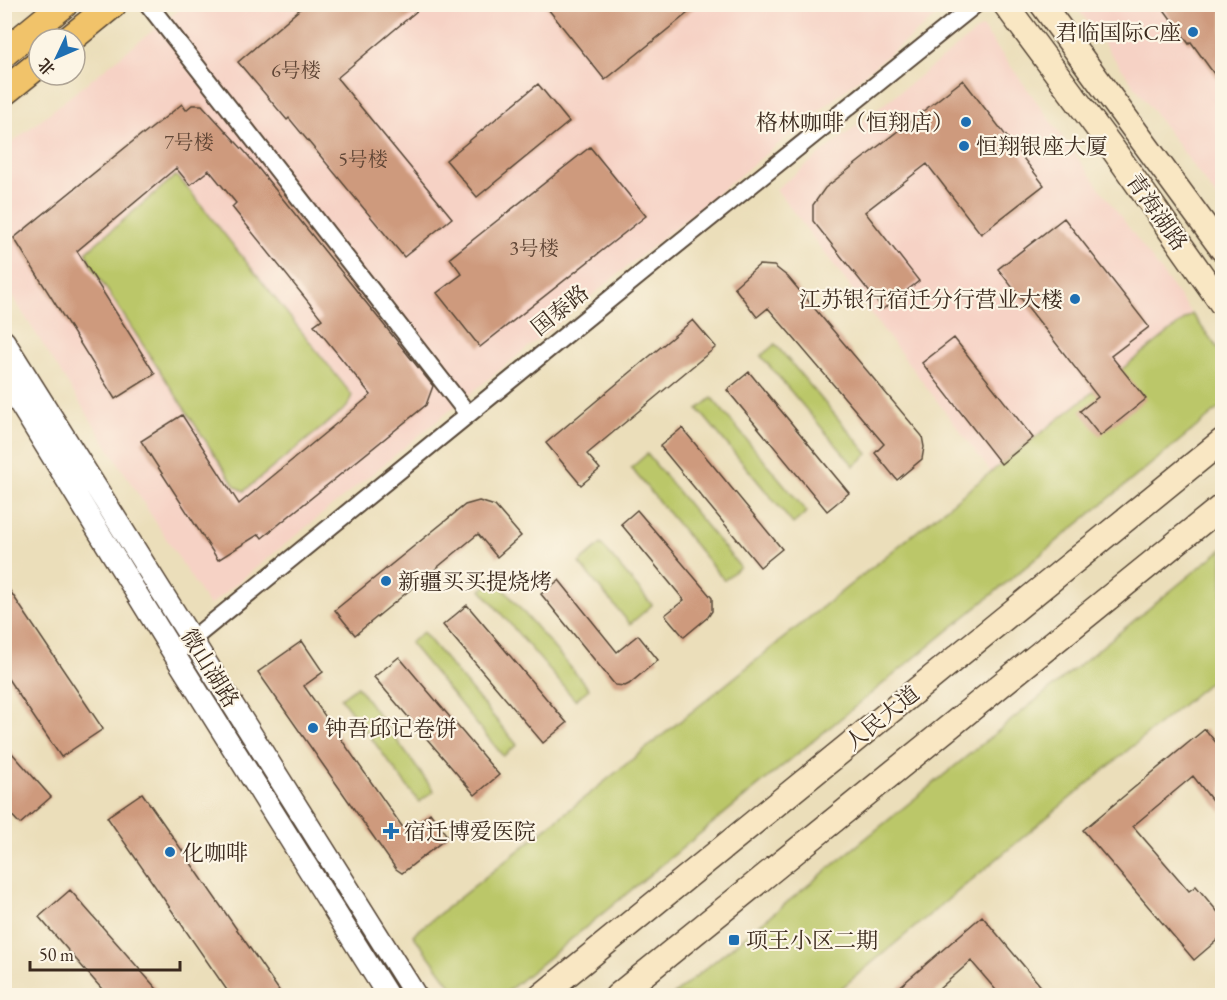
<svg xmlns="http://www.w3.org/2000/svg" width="1227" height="1000" font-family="'EB Garamond','Noto Serif SC',serif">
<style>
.built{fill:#f6d2c5}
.green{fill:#bbc769;stroke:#7b7844;stroke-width:1.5}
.building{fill:#ce9a7d}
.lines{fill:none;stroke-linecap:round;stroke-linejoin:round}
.minor-casing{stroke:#554535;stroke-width:20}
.tertiary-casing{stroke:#554535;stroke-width:24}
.secondary-casing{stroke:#554535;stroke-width:27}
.primary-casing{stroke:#554535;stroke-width:30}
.minor{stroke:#fff;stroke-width:16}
.tertiary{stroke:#fff;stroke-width:21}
.secondary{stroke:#f9e7c3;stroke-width:24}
.primary{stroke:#f1c36a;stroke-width:27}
.poi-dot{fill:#1f6fb2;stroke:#fcf5e5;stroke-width:2}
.labels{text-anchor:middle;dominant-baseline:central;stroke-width:4.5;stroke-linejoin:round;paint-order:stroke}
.number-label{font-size:20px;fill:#604636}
.poi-label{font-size:22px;fill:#3b2a1e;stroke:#fcf5e5;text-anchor:start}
.street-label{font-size:22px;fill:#3b2a1e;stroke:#fcf5e5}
</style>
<rect width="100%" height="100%" fill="#fcf5e5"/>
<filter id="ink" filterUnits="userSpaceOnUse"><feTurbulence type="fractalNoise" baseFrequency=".0167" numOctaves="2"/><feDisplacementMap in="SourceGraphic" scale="12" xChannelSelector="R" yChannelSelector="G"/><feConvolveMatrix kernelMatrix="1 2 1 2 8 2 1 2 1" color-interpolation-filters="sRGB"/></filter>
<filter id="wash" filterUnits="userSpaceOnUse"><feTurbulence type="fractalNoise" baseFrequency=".008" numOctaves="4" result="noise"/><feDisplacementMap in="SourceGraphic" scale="24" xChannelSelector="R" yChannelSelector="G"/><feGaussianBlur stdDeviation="1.35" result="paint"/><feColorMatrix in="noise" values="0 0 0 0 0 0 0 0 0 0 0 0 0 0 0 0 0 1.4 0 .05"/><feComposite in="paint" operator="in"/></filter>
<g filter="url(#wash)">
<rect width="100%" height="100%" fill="#ebdeba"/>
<path class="built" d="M185,5H950L209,606L5,285L4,149Z
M1075,5H1222V205Z
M982,27L1192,314L991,472L776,189Z"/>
<path class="green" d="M175,176L178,177L186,186L352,395L347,407L244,491L235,486L92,267L86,252Z
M1192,314L1222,354V406L503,995H458L413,935L991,472Z
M775,344L868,454L854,466L761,356Z
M712,398L807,512L793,524L698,409Z
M647,454L740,567L724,580L631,468Z
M601,544L652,605L630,624L579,563Z
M1222,549V672L833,995H673Z
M495,579L589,689L575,700L481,590Z
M423,632L517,745L503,756L410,643Z
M357,686L434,791L419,802L341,698Z"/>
<g id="blocks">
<path class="building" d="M306,4H425L337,78L452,218L404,257L289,118L287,120L238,62Z
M544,4H699L605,80Z
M1160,4H1222V85L1191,42L1189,44Z
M963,80L1044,185L981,234L927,164L865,212L919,281L883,309L813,221V205L825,188Z
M538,84L569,122L477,197L446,160Z
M182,104L186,110L192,105H202L246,153L433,386L426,405L262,538L259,534L218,560L141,441L182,415L239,504L371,395L314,325L322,319L232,207L236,203L209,170L190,185L176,168L77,251L155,374L115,399L14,238L142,134L143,135Z
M590,147L646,216L480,347L437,293L462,274L450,258Z
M1064,218L1149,327L1111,356L1146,399L1100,436L1080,411L1098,397L998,269Z
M759,265L774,266L788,277L922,436L924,447L922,459L897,480L875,453L884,444L768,308L757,317L734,287Z
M693,320L716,347L587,454L600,469L581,485L546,443Z
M954,338L1033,438L1001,464L922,363Z
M749,372L849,493L827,511L727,390Z
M682,428L782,549L760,567L660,446Z
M479,501L495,506L521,536L497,557L478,534L355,635L335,610L465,505Z
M637,510L712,598V611L708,617L684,637L665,615L684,600L621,524Z
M559,580L617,652L638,635L658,660L629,684L625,686L615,685L541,594Z
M4,582L103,729L61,757L4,673Z
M467,605L567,723L543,743L443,625Z
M302,641L323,672L304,686L406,832L430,813L448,837L402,873L396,869L258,672Z
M399,657L499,775L475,795L374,677Z
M1205,729L1222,750V813L1193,776L1133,826L1189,891L1196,886L1222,917V936L1194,960L1083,830Z
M4,744L51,797L20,824L4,807Z
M142,793L161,820L283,996H231L107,817Z
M70,890L163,996H108L39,917Z
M982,916L1049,996H1001L971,961L931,996H889Z"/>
</g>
</g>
<g filter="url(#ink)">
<use href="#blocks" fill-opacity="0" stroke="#554535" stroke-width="1.5"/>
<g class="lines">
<g class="minor-casing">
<path id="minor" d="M148,4L468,414
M174,654L653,264L976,4"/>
</g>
<g class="tertiary-casing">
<path id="tertiary" d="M4,341L416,996
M4,378L174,654L388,996"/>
</g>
<g class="secondary-casing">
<path id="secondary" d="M1005,4L1110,145L1222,304
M1042,4L1222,249
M541,996L1222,441
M617,996L1222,506"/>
</g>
<g class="primary-casing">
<path id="primary" d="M70,39L113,4
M4,53L64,4
M4,92L39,64"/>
</g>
<use href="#minor" class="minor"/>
<use href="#tertiary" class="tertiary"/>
<use href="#secondary" class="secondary"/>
<use href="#primary" class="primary"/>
</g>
</g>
<g class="poi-dot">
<circle cx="1193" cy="32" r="6"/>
<circle cx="966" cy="122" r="6"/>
<circle cx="964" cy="146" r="6"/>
<circle cx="1075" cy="299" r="6"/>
<circle cx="386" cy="581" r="6"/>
<circle cx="313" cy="728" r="6"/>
<path d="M388 822h6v6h6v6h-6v6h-6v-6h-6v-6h6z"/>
<circle cx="170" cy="852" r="6"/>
<rect x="728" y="934" width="12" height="12" rx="3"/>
</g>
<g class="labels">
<g class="number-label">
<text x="296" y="70">6号楼</text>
<text x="189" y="142">7号楼</text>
<text x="363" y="159">5号楼</text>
<text x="534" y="248">3号楼</text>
</g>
<g class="poi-label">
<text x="1181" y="32" text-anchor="end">君临国际C座</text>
<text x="954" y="122" text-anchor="end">格林咖啡（恒翔店）</text>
<text x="976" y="146">恒翔银座大厦</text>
<text x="1063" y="299" text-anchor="end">江苏银行宿迁分行营业大楼</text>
<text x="398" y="581">新疆买买提烧烤</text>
<text x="325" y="728">钟吾邱记卷饼</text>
<text x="404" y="831">宿迁博爱医院</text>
<text x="182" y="852">化咖啡</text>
<text x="746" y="940">项王小区二期</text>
</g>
<g class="street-label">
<text transform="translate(1157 212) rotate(55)">青海湖路</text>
<text transform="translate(560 310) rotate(-39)">国泰路</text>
<text transform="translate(210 668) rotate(58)">微山湖路</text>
<text transform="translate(882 718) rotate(-39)">人民大道</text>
</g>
</g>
<rect width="1227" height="1000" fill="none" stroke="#fcf5e5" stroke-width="24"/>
<g transform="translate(57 57) rotate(226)"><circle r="28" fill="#fcf5e5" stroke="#afa495" stroke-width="1.5"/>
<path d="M0-4.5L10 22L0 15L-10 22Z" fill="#1f6fb2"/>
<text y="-9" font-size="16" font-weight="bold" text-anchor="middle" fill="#3b2a1e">北</text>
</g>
<path d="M30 961v9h150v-9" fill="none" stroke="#3b2a1e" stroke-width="3"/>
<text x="39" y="961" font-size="18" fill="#3b2a1e" stroke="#fcf5e5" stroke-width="4.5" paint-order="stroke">50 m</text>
</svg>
